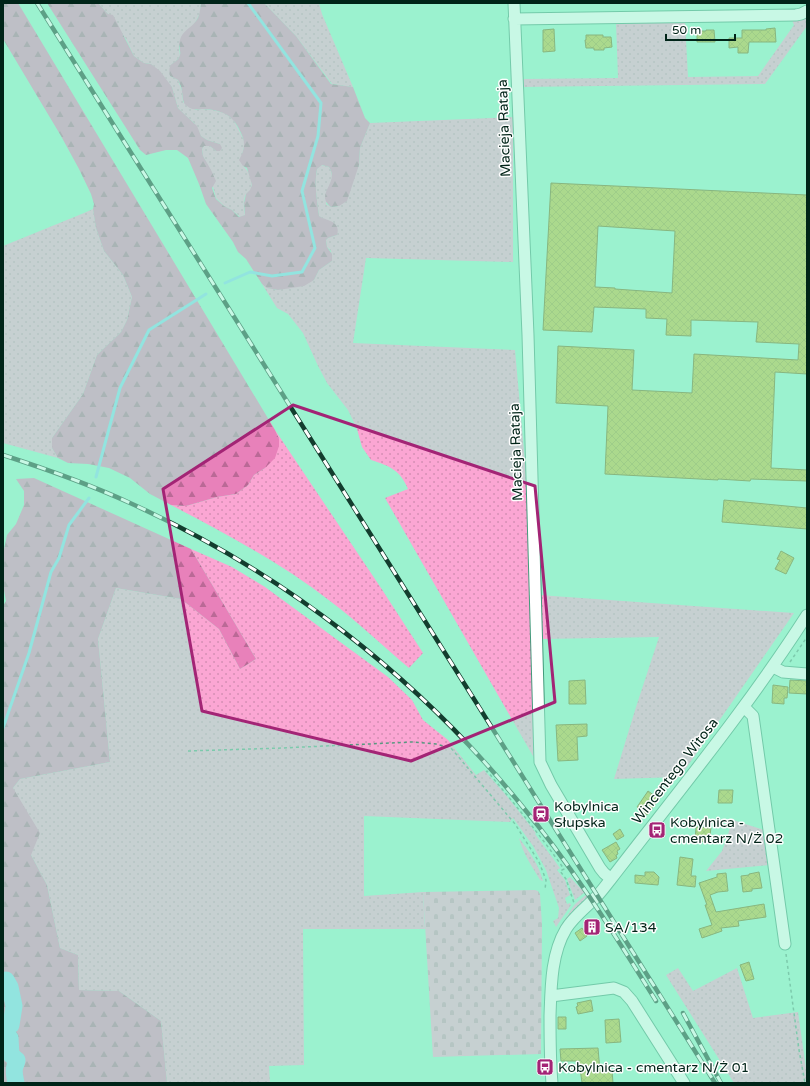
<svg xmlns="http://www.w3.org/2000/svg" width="810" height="1086" font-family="'Varela Round',sans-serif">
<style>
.green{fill:url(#green-dots)}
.forest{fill:url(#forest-firs)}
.cemetery{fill:url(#cemetery-stones)}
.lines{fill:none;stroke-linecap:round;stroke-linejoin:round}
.stream{stroke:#88d2f1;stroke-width:3}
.river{stroke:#88d2f1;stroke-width:17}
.building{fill:url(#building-cross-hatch);stroke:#706d1e;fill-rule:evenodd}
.minor-casing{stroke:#439a7b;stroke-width:13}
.path{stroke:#589980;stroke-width:1.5;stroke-dasharray:3 3;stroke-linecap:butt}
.minor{stroke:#fff;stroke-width:11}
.rail-casing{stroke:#133d2e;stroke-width:4.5}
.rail{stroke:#fefefe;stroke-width:3;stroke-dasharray:9;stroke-linecap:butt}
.marked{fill:none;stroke:#a32475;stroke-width:3;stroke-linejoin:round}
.labels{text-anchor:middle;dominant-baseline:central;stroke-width:3;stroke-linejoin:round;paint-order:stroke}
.street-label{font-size:14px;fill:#002418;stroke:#fefefe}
.poi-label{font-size:14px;fill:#002418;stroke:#fefefe;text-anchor:start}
</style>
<defs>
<pattern id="green-dots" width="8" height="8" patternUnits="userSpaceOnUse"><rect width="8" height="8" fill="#fba6d3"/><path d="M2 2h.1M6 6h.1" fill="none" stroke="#d58fb4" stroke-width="1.8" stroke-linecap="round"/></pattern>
<pattern id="forest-firs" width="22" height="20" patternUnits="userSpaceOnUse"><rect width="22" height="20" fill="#e881ba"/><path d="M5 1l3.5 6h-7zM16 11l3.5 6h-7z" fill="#ba6996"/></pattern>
<pattern id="cemetery-stones" width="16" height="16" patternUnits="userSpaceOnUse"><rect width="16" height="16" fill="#fba6d3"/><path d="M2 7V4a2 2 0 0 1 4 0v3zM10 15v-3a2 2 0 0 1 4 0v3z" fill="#d58fb4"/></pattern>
<pattern id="building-cross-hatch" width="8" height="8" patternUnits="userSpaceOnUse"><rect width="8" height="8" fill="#bfba3c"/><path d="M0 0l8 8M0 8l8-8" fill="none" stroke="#a2a034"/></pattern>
</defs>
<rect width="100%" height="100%" fill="#9bf2cf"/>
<path class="green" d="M98,3H201L200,13L196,21L179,46L180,56L176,61L172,64L170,76L178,80L182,91L183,102L196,110L202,109L213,110L224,113L233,119L241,134L245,143L242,155L243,166C248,169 254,182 251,189C250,192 246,193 245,196C243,202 244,209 245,215L240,217L232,210L224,206L216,198L206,162L203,156L202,149L204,146H210L216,151L220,144L207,140L201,136L194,123L183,113L178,108L172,87L151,64L144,63L134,56L126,39L108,14Z
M264,3H319L322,14L353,87L332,84L296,36Z
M807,17V26L765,84L520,87L522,79L618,78L616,23L685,21L688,77L758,76L794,25L792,20Z
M513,117V262L366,258L353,343L515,350L528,496L537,763L385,498L408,489C400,470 390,466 371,460L362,447L357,429L348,410L327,383L318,366L303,333L288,314L277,308L262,284L267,288L278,290L314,280L319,270L332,261L331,251L327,247L326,240L328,238L337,235L324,219L319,216C317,198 314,187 317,169L321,165L329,167C336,177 329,192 326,204L331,207L339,206L359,165L360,148L370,123Z
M93,209L96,228L104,251L123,275L132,297L127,320L121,332L97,355L83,394L52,438V448L58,458L3,443V246L84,213Z
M275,430L381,588L423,653L409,668C383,646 358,622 330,601C281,563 226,534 171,505L186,506L217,497L236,494L248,485L254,475L265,468L279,439Z
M191,549L232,567L265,587L388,677L412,700L423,720L448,740L476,775L484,770L506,795L536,833L535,834L560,868L557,870L565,880L570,895L565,898L567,904L570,903L571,905L556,927L553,921L558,918L559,908L546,870L533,846L513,818L510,822L364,816V896L423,892L425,929H303L304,1065L269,1066L270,1083H167L161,1021L119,991L79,990L78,955L60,948L47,885L31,855L13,788L20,779L110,762L98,639L116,588L181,599L219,629L240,669L256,659Z
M539,595L794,613L680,777L614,779L636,707L659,637L541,639Z
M733,820L764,830L769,865L706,871L722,851Z
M519,838C529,851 539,865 543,881L540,880C533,868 522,852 519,838Z
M570,877L581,889H583L585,892L575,900L567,879Z
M587,894L589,897L576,909L562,927L559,928L575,904Z
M678,968L693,991L737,968L753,1018L798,1012L807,1075V1083H734L666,975Z"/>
<path class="forest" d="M3,3H18L275,430L279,439V446L275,458L265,468L254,475L248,485L236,494L217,497L186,506L171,505L150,494L130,478L109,468L88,464L68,463L58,458L52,448V438L83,394L97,355L121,332L127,320L132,297L123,275L104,251L96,228L93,209L94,204L91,194L79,169L61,136L3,39Z
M47,3H98L108,14L113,15L134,56L144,63L151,64L160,71L172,87L178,108L197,126L201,136L207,140L220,144L222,148L220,151H216L210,146H204L202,149L203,156L211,170L216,181L212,188L216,199L224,206L232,210L239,217L245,215L244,203L246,194L250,190L252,185L247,168L243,166L239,160C245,149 246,142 240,131C238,127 236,123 233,120C227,112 212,109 202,109C196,110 192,110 187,106C182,103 183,97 182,92C182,88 180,84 178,80L170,76C167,60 177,65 180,55C181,51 178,45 180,40C182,31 191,28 196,21C200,16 200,9 201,3H264L296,36L331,84L353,87L365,118L370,123L360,148L359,165L347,201L339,206L331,207C314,194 340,183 329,167L322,165L317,169C314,186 317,199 319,216C327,221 341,221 337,235L328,238L326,240L327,247L332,254V261L319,270L314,280L304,286L278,290L267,288L262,284L246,259L238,252L233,242L206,204L199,184L188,158L177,150H166L146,155L140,150Z
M34,478L191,549L256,659L240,669L219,629L181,599L116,588L98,639L110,762L20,779L13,788L40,833L31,855L47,885L60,948L78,955L79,990L119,991L161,1021L167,1083H3V606L6,601L3,585V554L7,535L16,524L24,505V491L16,479Z"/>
<path class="cemetery" d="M535,890L538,891L540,894L542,924L541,1054L433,1057L423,892Z"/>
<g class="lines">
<path class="stream" d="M225,283L250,272L272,276L302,272L315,248L302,191L318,136L321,103L248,3
M96,477L120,388L149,330L206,294
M3,728L29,653L51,572L59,558L69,525L89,498"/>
<path class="river" d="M3,981L6,980L10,987L14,1006L11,1025L3,1026
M3,1037L10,1038L11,1055L17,1060C17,1062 16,1064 15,1066C13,1072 15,1078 16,1083"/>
</g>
<path class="building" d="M775,28L776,42H749L748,53H738V47L729,48V38H742V30H766V29Z
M554,29L555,51L543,52V30Z
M706,30H714L715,42H697V31H706Z
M586,35H603V37H611L612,47L604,48V50H594V48H586L585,40H586Z
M551,183L807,195V374L775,372L771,468L807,470V481L751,479L750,481L718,479V480L605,474L608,406L556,403L558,346L634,350L632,390L692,393L694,354L798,360L799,344L756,342L758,322L691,320V336L666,335L667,319L646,318V309L594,307L592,332L543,330ZM598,226L675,231L672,293L615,289V288L595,287Z
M724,500L807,508V529L722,522Z
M781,551L794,558L786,574L775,569L780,560L777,559Z
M585,680L586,704H569V681Z
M790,680L807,681V694L789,693Z
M773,685L788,687L787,698H784V704L772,703Z
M587,724V736L577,737L578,760L558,761L556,725Z
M719,790H733L732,803H718Z
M648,791L659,799L647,815L637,807L646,794Z
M696,827L711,828L709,842L695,841Z
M620,829L624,836L617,840L613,834Z
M616,842L620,849L617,851L618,854L616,855L617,858L610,862L602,850Z
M680,857L693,859L691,876H696L695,887L677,885Z
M645,872H654L659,877L658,885L635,883V875L645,876Z
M759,872L762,888L752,889V891L743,892L741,876L749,875V874Z
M726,873L728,891L718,892L710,895L716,912L764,904L766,917L738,921L739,926L721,928L722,931L702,938L699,929L712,925L705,905H707L699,883L717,877V874Z
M582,928L587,936L580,941L575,933Z
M749,962L754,979L746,981L740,965Z
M591,1000L593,1011L578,1014L576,1007L578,1006L577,1003Z
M558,1017H566V1029H558Z
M619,1019L621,1042L606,1043L605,1020Z
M598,1048L600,1071L612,1070L613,1083H582L579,1061H561L560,1049Z"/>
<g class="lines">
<g class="minor-casing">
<path id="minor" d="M514,3L528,335L540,762L551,785L600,868L604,873L611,879
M514,19L796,15L801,14L807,11
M773,667L783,672L807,674
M744,707L753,716L785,944
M551,996L614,988L624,992L632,1001L684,1083
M552,1083C550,1061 550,1038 550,1016C551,987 551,954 566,929C574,916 587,907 597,896C602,891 606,885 611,879C678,792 748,707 807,615"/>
</g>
<path class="path" d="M790,662L807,637
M188,751L282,748L412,742L436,744L451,748L515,824L539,862L546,880L545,890
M486,772L487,771C514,803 540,835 564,869L560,871L566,879L574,903
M786,954L799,1050L805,1083"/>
<use href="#minor" class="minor"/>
<g class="rail-casing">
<path id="rail" d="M37,3L715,1083
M3,455C46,469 89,484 130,503C282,572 417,676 522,806C573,867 614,934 656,1001
M683,1013L721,1083"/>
</g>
<use href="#rail" class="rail"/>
</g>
<path d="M0 0H810V1086H0ZM293,405L535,486L555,702L411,761L202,711L163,489Z" fill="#9bf2cf" fill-opacity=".55" fill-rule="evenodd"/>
<path class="marked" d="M293,405L535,486L555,702L411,761L202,711L163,489Z"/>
<defs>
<g id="station-square" transform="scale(0.9)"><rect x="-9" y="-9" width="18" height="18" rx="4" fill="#a32475" stroke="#fefefe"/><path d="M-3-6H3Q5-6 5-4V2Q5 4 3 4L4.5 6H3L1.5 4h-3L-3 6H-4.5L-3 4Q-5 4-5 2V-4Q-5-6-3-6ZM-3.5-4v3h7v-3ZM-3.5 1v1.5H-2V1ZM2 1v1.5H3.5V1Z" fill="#fff"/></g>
<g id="bus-square" transform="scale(0.9)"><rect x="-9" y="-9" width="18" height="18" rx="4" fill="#a32475" stroke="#fefefe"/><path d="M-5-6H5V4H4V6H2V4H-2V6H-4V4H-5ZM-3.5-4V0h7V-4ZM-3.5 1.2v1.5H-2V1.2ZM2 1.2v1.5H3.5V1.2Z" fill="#fff"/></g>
<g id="building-square" transform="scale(0.9)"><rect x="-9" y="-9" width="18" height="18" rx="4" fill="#a32475" stroke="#fefefe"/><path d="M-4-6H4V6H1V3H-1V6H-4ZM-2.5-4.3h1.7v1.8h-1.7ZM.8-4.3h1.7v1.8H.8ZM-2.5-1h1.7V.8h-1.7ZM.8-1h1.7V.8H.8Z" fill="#fff"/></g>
</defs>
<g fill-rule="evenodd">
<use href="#station-square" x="541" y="814"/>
<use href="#bus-square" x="657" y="830"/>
<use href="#building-square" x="592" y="927"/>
<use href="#bus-square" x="545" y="1067"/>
</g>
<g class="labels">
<g class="street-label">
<text transform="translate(504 128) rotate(-92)">Macieja Rataja</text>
<text transform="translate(516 452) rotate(-92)">Macieja Rataja</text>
<text transform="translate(675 771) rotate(-52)">Wincentego Witosa</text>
</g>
<g class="poi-label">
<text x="554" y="806">Kobylnica<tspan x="554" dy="16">Słupska</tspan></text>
<text x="670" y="822">Kobylnica -<tspan x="670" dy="16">cmentarz N/Ż 02</tspan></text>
<text x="605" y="927">SA/134</text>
<text x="558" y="1067">Kobylnica - cmentarz N/Ż 01</text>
</g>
</g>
<rect width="810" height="1086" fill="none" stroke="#002418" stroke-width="8"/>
<path d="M666 34v6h69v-6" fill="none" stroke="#002418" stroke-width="2"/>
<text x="672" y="34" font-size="12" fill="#002418" stroke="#fefefe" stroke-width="3" paint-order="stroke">50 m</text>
</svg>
